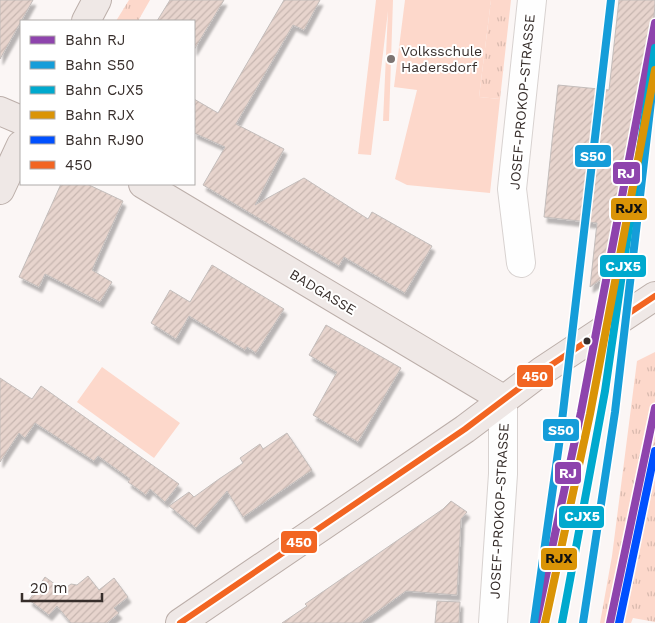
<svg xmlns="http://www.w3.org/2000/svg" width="655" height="623" font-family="'Work Sans',sans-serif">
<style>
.grass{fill:url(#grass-tufts)}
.green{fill:#fdd8cb}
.building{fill:url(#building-hatch);stroke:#c3bdbb;filter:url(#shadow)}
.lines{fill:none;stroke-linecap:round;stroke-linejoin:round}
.minor-casing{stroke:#d8d2d0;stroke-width:30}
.major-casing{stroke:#bbaea9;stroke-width:30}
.minor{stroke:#fefefe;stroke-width:28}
.major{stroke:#efe8e6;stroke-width:28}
.bus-1-casing{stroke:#fff;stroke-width:10}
.bus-1{stroke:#f26522;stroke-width:6}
.rail-1-casing{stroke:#fff;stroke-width:11}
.rail-2-casing{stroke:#fff;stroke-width:11}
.rail-3-casing{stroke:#fff;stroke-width:11}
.rail-4-casing{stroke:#fff;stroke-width:11}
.rail-5-casing{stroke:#fff;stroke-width:11}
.rail-1{stroke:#8e44ad;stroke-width:8}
.rail-2{stroke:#159dd9;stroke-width:8}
.rail-3{stroke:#00a9ce;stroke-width:8}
.rail-4{stroke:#da9406;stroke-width:8}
.rail-5{stroke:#0050ff;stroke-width:8}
.poi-dot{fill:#7c7472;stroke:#fff;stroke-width:2}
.bus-dot{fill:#372e2b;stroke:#fff;stroke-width:2}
.labels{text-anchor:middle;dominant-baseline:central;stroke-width:4;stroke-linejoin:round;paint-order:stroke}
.poi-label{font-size:14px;fill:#372e2b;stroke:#fff;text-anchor:start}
.street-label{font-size:14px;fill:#372e2b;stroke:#fff}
.line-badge{stroke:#fff;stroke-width:2}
.badge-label{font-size:14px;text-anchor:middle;font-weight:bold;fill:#fff}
.pale-badge-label{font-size:14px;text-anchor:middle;font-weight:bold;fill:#111}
</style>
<defs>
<pattern id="grass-tufts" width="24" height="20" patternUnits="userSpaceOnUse" patternTransform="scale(1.25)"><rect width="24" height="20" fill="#fdd8cb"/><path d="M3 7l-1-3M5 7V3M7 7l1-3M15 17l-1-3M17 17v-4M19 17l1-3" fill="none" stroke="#d9baae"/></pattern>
<pattern id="building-hatch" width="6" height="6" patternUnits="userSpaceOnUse" patternTransform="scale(1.25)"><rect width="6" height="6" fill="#e7d4cd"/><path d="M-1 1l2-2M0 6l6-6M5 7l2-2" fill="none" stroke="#c7b6b0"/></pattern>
<filter id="shadow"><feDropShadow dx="3" dy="5.5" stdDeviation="1" flood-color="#0004"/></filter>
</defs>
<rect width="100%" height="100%" fill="#fbf6f5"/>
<path class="grass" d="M129,0H150L138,21H116Z
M491,0H511L500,99L479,97Z
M655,352V622L633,618L631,623H600L612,556L637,361Z"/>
<path class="green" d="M376,0H393L389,121H383L388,11L371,155L358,154Z
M405,0H491L479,97L500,99L490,193L407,185L395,179L417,90L394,87Z
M102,367L180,423L154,458L77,402Z"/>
<path class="building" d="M0,0H33L0,59Z
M170,0H224L194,50V21H157Z
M284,0H320L304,30L293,25L236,124L284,149L255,205L304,178L368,219L372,212L432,246L405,293L344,257L339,266L203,185L225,147L194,133V99L218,113Z
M619,0H655V6L634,195L624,194L623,265L590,287L597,223L544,217L558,85L609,90Z
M61,184H87L123,201L92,270L112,282L100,302L45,274L39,287L19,277Z
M212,265L284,309L256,353L247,347L245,350L189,316L176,339L151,323L170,290L190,302Z
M326,325L401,368L358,442L313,415L337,372L309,355Z
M0,378L32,399L41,386L179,484L165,502L150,489L146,495L128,482L130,479L98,456L94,461L35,423L25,438L19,433L0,462Z
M287,433L312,470L243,517L227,491L196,528L169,506L189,492L194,497L219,479L243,463L240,458L260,444L263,449Z
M451,501L467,512L461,519L457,595L406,591L361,623H282L307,606L305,604L443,509Z
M88,576L99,590L114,578L128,597L114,608L119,613L107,623H71L57,606L49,615L29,600L45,577L63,590L71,584L77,585Z
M437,601L460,602L459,623H435Z"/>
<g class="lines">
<g class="minor-casing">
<path id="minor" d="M521,263L512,189L532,0
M493,623L503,474V399"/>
</g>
<g class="major-casing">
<path id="major" d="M86,21L97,0
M0,111L21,120
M143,184L503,399
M0,190L21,145
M180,623L465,429L542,371L655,296"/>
</g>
<use href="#minor" class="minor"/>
<use href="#major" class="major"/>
<g class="bus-1-casing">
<path id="bus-1" d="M180,623L465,429L542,371L655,296"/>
</g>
<use href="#bus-1" class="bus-1"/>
<g class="rail-1-casing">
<path id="rail-1" d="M536,623L581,412L655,23
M610,623L655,408"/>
</g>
<g class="rail-2-casing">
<path id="rail-2" d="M534,623L560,438L611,0
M583,623L615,412L655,67"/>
</g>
<g class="rail-3-casing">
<path id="rail-3" d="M562,623L605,391L655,48"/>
</g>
<g class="rail-4-casing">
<path id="rail-4" d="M545,623L590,414L655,70"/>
</g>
<g class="rail-5-casing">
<path id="rail-5" d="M619,623L655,451"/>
</g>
<use href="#rail-1" class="rail-1"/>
<use href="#rail-2" class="rail-2"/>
<use href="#rail-3" class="rail-3"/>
<use href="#rail-4" class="rail-4"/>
<use href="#rail-5" class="rail-5"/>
</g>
<circle class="poi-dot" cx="391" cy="59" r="5"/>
<circle class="bus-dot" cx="587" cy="341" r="4.5"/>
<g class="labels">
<g class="poi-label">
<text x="401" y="51">Volksschule<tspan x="401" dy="16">Hadersdorf</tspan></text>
</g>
<g class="street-label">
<text transform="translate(522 102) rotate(-85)">JOSEF-PROKOP-STRASSE</text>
<text transform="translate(323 292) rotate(31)">BADGASSE</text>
<text transform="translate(499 511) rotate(-87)">JOSEF-PROKOP-STRASSE</text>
</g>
</g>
<g class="line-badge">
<rect x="574" y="144" width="38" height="24" rx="5" fill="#159dd9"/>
<rect x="612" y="161" width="29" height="24" rx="5" fill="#8e44ad"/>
<rect x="610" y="197" width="38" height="24" rx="5" fill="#da9406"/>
<rect x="599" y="254" width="48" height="24" rx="5" fill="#00a9ce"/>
<rect x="516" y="364" width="38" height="24" rx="5" fill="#f26522"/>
<rect x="542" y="418" width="38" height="24" rx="5" fill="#159dd9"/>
<rect x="554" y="461" width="28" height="24" rx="5" fill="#8e44ad"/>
<rect x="558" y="505" width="47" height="24" rx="5" fill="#00a9ce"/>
<rect x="280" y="530" width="38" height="24" rx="5" fill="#f26522"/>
<rect x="540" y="547" width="38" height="24" rx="5" fill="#da9406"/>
</g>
<g class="badge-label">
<text x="593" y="161">S50</text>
<text x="626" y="178">RJ</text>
<text x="623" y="271">CJX5</text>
<text x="535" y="381">450</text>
<text x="561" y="435">S50</text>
<text x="568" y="478">RJ</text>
<text x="582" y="521">CJX5</text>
<text x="299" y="547">450</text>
</g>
<g class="pale-badge-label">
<text x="629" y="213">RJX</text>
<text x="559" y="563">RJX</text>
</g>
<rect x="20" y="20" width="175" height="165" fill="#ffffff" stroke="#afabaa"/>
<rect x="30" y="36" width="25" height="8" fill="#8e44ad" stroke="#afabaa"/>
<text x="65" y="45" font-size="15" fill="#372e2b">Bahn RJ</text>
<rect x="30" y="61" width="25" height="8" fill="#159dd9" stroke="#afabaa"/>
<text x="65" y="70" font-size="15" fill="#372e2b">Bahn S50</text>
<rect x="30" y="86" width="25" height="8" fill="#00a9ce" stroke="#afabaa"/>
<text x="65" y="95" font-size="15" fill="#372e2b">Bahn CJX5</text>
<rect x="30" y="111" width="25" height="8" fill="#da9406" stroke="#afabaa"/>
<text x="65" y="120" font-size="15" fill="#372e2b">Bahn RJX</text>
<rect x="30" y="136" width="25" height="8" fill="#0050ff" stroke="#afabaa"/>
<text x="65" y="145" font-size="15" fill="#372e2b">Bahn RJ90</text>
<rect x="30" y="161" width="25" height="8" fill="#f26522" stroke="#afabaa"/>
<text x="65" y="170" font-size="15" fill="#372e2b">450</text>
<path d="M22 593v8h80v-8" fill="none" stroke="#372e2b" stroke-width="2.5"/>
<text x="30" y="593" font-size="15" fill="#372e2b" stroke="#ffffff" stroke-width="4" paint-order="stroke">20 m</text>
</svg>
